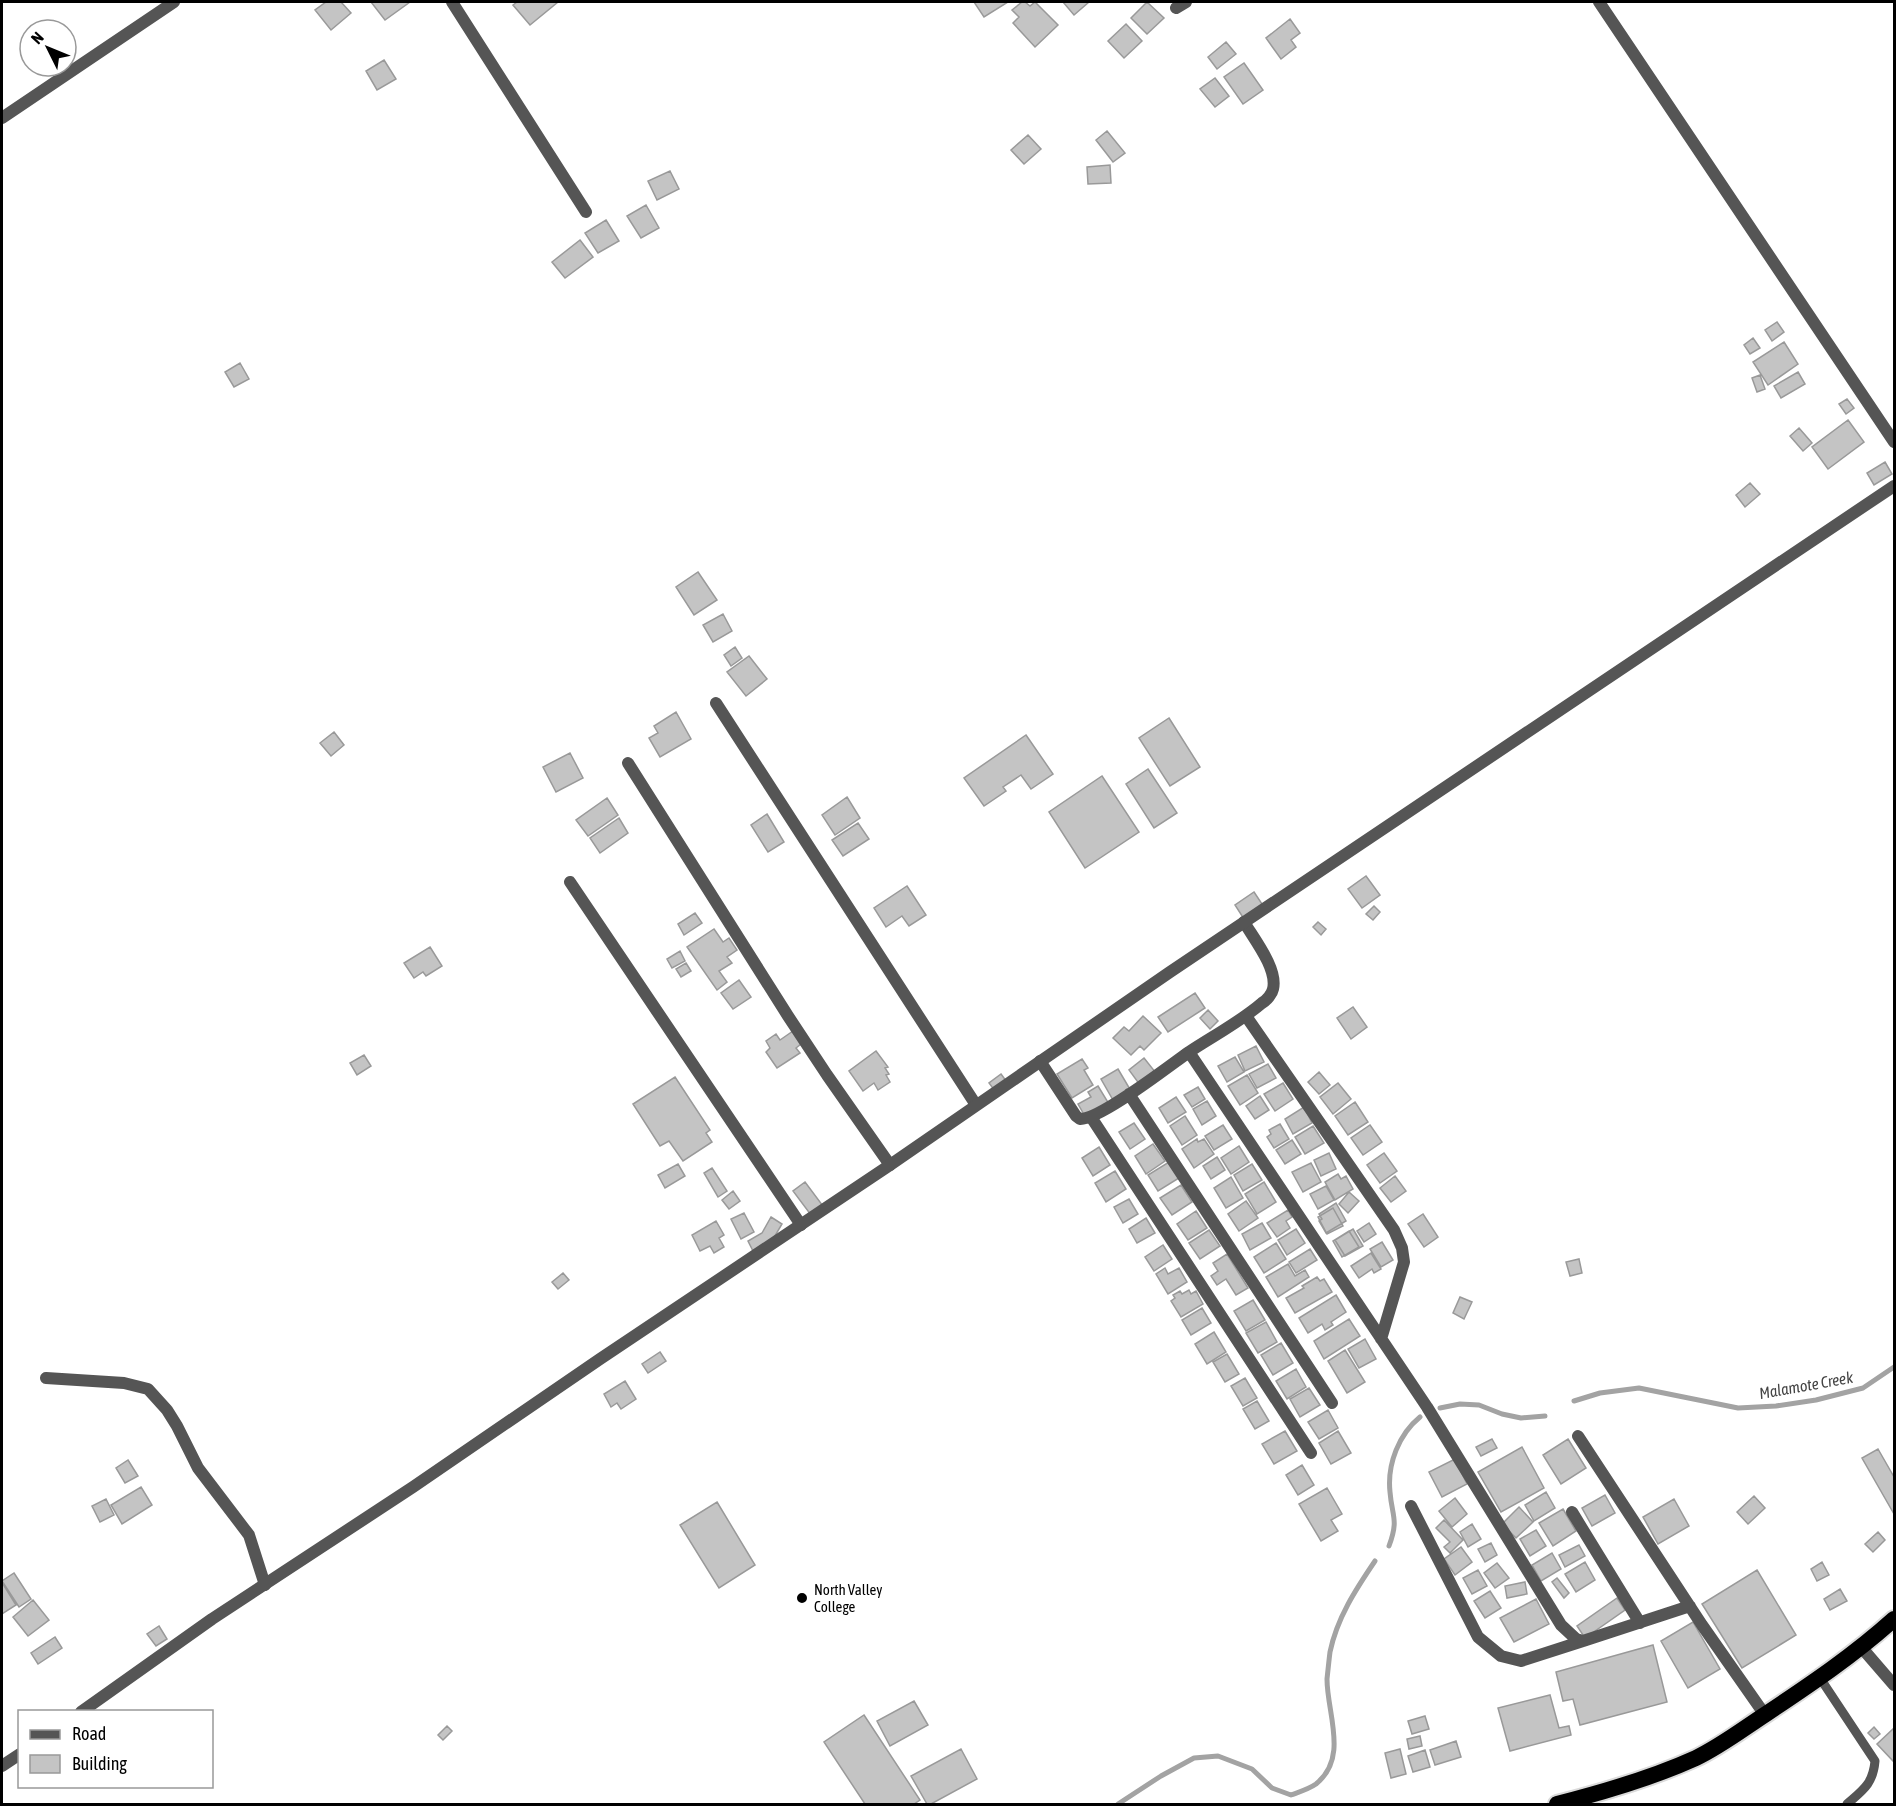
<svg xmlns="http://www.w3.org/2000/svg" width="1896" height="1806" font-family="'Asap Condensed',sans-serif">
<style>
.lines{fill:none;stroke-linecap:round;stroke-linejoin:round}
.stream{stroke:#a3a3a3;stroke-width:5}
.building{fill:#c4c4c4;stroke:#999;stroke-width:1.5}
.trunk-casing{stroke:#dbdbdb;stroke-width:20}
.service{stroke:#555;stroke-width:9}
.minor{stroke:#555;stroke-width:12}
.tertiary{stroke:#555;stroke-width:12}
.trunk{stroke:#000;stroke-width:16}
.poi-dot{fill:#000;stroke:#fff;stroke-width:2}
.labels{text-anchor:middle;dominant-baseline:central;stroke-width:5;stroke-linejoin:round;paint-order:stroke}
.poi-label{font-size:15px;fill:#000;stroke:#fff;text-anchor:start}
.water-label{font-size:16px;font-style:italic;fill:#444;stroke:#fff}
</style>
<rect width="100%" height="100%" fill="#fff"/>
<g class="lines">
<path class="stream" d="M1574,1401L1600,1393L1639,1388L1738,1408L1776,1406L1816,1400L1863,1388L1894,1367
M1440,1408L1460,1404L1479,1405L1502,1414L1521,1418L1545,1416
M1389,1546C1399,1519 1392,1517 1390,1492C1387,1464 1399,1434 1420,1417
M1118,1804L1161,1776L1194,1758L1218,1756L1252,1769L1272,1788L1291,1795C1299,1792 1309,1789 1316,1784C1349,1757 1327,1714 1327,1679C1328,1670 1329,1660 1330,1652C1337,1618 1356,1589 1375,1561"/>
</g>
<path class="building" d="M326,2H341L351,13L331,30L315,10Z
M371,2H410L385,20Z
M517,2H558L530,25L513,5Z
M974,2H1008L984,17Z
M1022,2H1025L1030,6L1035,2L1058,25L1035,47L1013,23L1019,17L1012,10Z
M1063,2H1089L1074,15Z
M1147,2L1164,18L1147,34L1131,18Z
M1290,19L1300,33L1291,40L1296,47L1281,59L1266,38Z
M1126,24L1142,41L1124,58L1108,41Z
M1226,42L1236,54L1217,69L1208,57Z
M384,60L396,79L377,90L366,71Z
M1244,63L1263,90L1243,104L1224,77Z
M1215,78L1229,96L1215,107L1200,89Z
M1107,131L1125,153L1113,162L1096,140Z
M1028,135L1041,149L1024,164L1011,150Z
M1110,165L1111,183L1088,184L1087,167Z
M670,171L679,189L657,200L648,181Z
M646,205L659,228L641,238L627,216Z
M606,220L619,241L598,253L585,233Z
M580,240L593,257L565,278L552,262Z
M1777,322L1784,332L1772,341L1765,330Z
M1753,338L1760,348L1750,354L1744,345Z
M1784,342L1798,364L1768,385L1753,362Z
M240,363L249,379L234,387L225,372Z
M1798,372L1805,384L1781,398L1774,386Z
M1760,375L1765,389L1757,392L1752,378Z
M1847,399L1854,408L1846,414L1839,404Z
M1848,420L1864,442L1828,469L1812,447Z
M1799,428L1812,443L1803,451L1790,436Z
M1885,462L1892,474L1874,485L1867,473Z
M1750,483L1760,494L1745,507L1736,495Z
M698,572L717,600L694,615L676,587Z
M723,614L732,631L713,642L703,625Z
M735,647L742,658L731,666L724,655Z
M749,656L767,679L746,696L727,672Z
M676,712L691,739L660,757L649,738L658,733L654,726Z
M1169,718L1200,767L1170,786L1139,738Z
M334,732L344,745L331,756L320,743Z
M1026,735L1053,774L1031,789L1021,775L1003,787L1006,791L984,806L964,778Z
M570,753L583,778L556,792L543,767Z
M1148,769L1177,813L1154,828L1126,784Z
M1102,776L1139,832L1085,868L1049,812Z
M847,797L860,818L835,835L822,815Z
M607,798L618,815L588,836L576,820Z
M767,814L784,842L768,852L751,825Z
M619,818L628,833L600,853L590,838Z
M858,823L869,839L843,856L832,840Z
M1366,876L1380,895L1362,908L1348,889Z
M907,886L926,915L909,926L902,916L886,927L874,908Z
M1254,892L1264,907L1244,919L1235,905Z
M1374,906L1380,912L1373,920L1366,914Z
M695,913L702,923L684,935L678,924Z
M1318,922L1326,929L1321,935L1313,927Z
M714,929L723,942L729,938L737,950L727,957L732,963L719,971L727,982L717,990L687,947Z
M430,947L442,966L426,976L423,972L414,978L404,963Z
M680,951L685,961L672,968L667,959Z
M686,963L691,971L681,977L676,969Z
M739,980L751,997L733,1009L721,993Z
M1195,993L1205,1008L1168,1032L1158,1017Z
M1353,1007L1367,1027L1351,1039L1337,1018Z
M1208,1010L1218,1021L1210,1029L1200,1018Z
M1143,1016L1161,1033L1144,1050L1140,1046L1131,1055L1113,1038L1124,1027L1129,1031Z
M793,1031L801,1044L796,1048L800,1053L777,1068L766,1052L770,1048L766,1041L776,1034L780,1040Z
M1256,1046L1264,1062L1245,1071L1238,1055Z
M876,1051L888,1067L885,1068L889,1074L886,1075L890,1082L878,1090L874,1083L863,1091L849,1071Z
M364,1055L371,1066L357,1075L350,1063Z
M1235,1057L1244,1072L1227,1082L1218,1066Z
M1144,1058L1156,1073L1140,1085L1129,1070Z
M1082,1059L1088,1068L1084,1070L1093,1085L1072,1098L1057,1074Z
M1268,1064L1276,1078L1257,1088L1249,1074Z
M1118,1069L1131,1091L1113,1100L1101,1079Z
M1319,1072L1330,1085L1319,1094L1308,1082Z
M1001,1074L1007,1082L995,1091L989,1083Z
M1247,1075L1258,1093L1240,1105L1228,1086Z
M675,1077L710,1130L706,1133L712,1142L683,1161L669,1141L660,1146L633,1104Z
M1283,1083L1293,1099L1275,1111L1264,1094Z
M1338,1083L1351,1099L1333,1114L1320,1097Z
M1098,1086L1109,1104L1086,1118L1078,1104L1091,1097L1088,1092Z
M1198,1087L1205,1099L1192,1107L1184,1095Z
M1260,1096L1269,1110L1255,1119L1246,1106Z
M1176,1097L1186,1112L1168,1123L1159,1108Z
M1207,1101L1216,1116L1202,1125L1193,1109Z
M1355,1102L1368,1122L1348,1135L1335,1116Z
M1304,1107L1312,1123L1293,1134L1285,1119Z
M1185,1116L1197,1135L1182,1145L1170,1126Z
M1134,1123L1145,1139L1130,1149L1119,1132Z
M1280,1124L1289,1139L1274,1148L1267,1137L1271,1134L1269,1130Z
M1223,1125L1232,1139L1214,1150L1205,1136Z
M1370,1125L1382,1142L1363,1155L1351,1138Z
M1313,1126L1324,1143L1305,1154L1295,1137Z
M1197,1139L1198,1142L1204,1139L1214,1154L1194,1168L1182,1149Z
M1292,1140L1301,1154L1285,1164L1276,1150Z
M1153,1144L1165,1161L1146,1174L1135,1156Z
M1239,1146L1249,1162L1231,1174L1221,1158Z
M1099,1147L1110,1165L1093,1176L1082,1158Z
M1329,1153L1336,1169L1321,1176L1314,1160Z
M1384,1153L1397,1171L1380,1183L1367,1165Z
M1217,1157L1225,1170L1211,1179L1203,1166Z
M1169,1162L1179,1178L1158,1191L1148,1175Z
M1311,1163L1321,1182L1303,1192L1292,1172Z
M678,1164L685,1176L665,1188L658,1175Z
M1252,1164L1262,1180L1243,1191L1234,1175Z
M712,1168L727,1191L718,1197L704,1173Z
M1115,1171L1126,1189L1106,1202L1095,1183Z
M1338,1174L1341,1179L1346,1176L1353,1189L1335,1200L1325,1182Z
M1395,1176L1406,1191L1391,1202L1380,1188Z
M1231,1177L1243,1198L1226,1208L1214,1188Z
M805,1182L823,1206L811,1215L793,1191Z
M1264,1182L1276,1202L1257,1214L1245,1194Z
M1181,1185L1192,1202L1172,1215L1160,1198Z
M1326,1186L1334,1200L1318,1209L1310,1194Z
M733,1191L740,1201L729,1209L722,1200Z
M1349,1192L1359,1201L1348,1213L1339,1204Z
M1129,1199L1138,1214L1123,1223L1114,1207Z
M1246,1201L1258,1218L1239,1231L1228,1214Z
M1336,1203L1346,1221L1326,1233L1319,1221L1322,1219L1319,1214Z
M1333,1208L1343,1226L1327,1234L1318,1217Z
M1288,1210L1292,1217L1286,1221L1290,1228L1277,1237L1267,1223Z
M1196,1211L1207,1228L1188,1240L1177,1224Z
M744,1213L754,1232L741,1239L731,1219Z
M1423,1214L1438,1237L1424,1247L1408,1224Z
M771,1217L782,1224L772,1241L753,1251L748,1241L762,1233Z
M1146,1218L1155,1233L1137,1243L1129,1229Z
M716,1221L724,1235L719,1238L724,1247L714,1253L710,1246L700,1251L692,1235Z
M1262,1223L1271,1238L1250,1250L1242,1234Z
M1369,1223L1376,1234L1364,1242L1357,1231Z
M1296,1229L1305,1243L1287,1255L1278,1240Z
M1353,1229L1363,1246L1345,1256L1335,1240Z
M1209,1230L1220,1246L1200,1259L1189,1243Z
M1349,1231L1359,1247L1342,1257L1333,1241Z
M1382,1242L1393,1260L1381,1267L1370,1249Z
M1276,1243L1286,1259L1264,1273L1254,1257Z
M1163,1245L1172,1259L1154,1271L1145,1257Z
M1310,1249L1317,1260L1296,1273L1289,1262Z
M1371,1253L1381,1269L1374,1273L1372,1269L1359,1278L1351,1266Z
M1227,1254L1248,1288L1236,1295L1226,1279L1217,1285L1211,1276L1218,1271L1213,1263Z
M1579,1259L1582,1273L1570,1276L1566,1262Z
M1288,1264L1295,1276L1305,1270L1309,1277L1278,1297L1266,1277Z
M1165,1268L1168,1274L1179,1268L1187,1282L1168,1294L1156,1274Z
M563,1273L569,1280L558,1289L552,1282Z
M1317,1277L1320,1281L1324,1279L1332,1292L1295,1313L1286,1298L1304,1288L1302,1286Z
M1189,1290L1191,1294L1196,1291L1203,1304L1181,1317L1171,1301L1175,1298L1173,1295L1180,1291L1182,1294Z
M1336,1295L1346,1312L1331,1322L1333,1325L1325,1330L1322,1324L1308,1333L1299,1318Z
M1460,1297L1472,1302L1464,1319L1453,1313Z
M1253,1300L1265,1320L1246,1331L1234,1311Z
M1202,1308L1211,1323L1191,1335L1182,1320Z
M1349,1319L1360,1336L1324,1359L1314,1341Z
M1266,1322L1277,1342L1258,1353L1246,1333Z
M1214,1332L1226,1352L1207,1364L1195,1344Z
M1365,1339L1376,1359L1359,1368L1348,1349Z
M1281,1343L1293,1363L1273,1375L1261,1355Z
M1345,1350L1365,1382L1347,1393L1328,1361Z
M660,1352L666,1361L648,1373L642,1364Z
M1227,1354L1239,1374L1225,1382L1213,1362Z
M1296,1369L1306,1387L1287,1399L1276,1381Z
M1245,1378L1257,1398L1243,1406L1231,1386Z
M625,1381L636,1399L621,1409L617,1403L611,1407L604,1394Z
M1309,1388L1320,1405L1300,1417L1290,1399Z
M1257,1401L1269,1421L1255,1429L1243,1409Z
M1328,1410L1338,1428L1319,1439L1308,1422Z
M1285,1431L1297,1451L1274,1464L1262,1444Z
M1338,1431L1351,1453L1331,1464L1319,1443Z
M1492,1439L1497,1448L1481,1456L1476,1447Z
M1568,1439L1586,1468L1561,1484L1543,1455Z
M1522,1447L1544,1488L1501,1512L1478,1472Z
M1878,1449L1894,1477V1514L1862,1458Z
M1455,1459L1467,1484L1442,1497L1429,1472Z
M128,1460L138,1476L125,1483L116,1468Z
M1302,1465L1314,1485L1298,1495L1286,1475Z
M141,1487L152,1505L122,1524L111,1505Z
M1327,1488L1342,1514L1331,1520L1338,1531L1321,1541L1299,1504Z
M1546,1492L1555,1508L1534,1521L1525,1505Z
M1605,1495L1615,1513L1592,1526L1582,1508Z
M1754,1496L1765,1508L1748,1524L1737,1512Z
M1455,1498L1467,1514L1452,1527L1439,1511Z
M106,1499L114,1515L100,1522L92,1506Z
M1674,1499L1689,1526L1658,1544L1643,1517Z
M717,1502L755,1565L719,1588L680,1525Z
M1519,1507L1533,1522L1516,1538L1502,1524Z
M1563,1509L1576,1531L1553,1546L1539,1523Z
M1444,1520L1463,1540L1450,1553L1444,1547L1450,1542L1436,1528Z
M1472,1524L1481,1539L1468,1547L1460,1532Z
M1536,1530L1546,1546L1530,1556L1520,1539Z
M1878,1532L1885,1540L1873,1552L1865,1544Z
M1491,1543L1497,1555L1485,1562L1478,1549Z
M1579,1545L1585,1556L1565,1567L1559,1555Z
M1461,1547L1472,1562L1455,1575L1444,1559Z
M1552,1553L1561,1569L1541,1581L1532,1565Z
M1585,1562L1595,1580L1576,1592L1565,1574Z
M1822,1562L1829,1575L1817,1581L1811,1569Z
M1497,1563L1509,1578L1495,1588L1484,1573Z
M1478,1570L1487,1586L1472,1594L1463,1578Z
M1757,1570L1796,1635L1742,1668L1702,1604Z
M14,1573L31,1599L19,1607L2,1581Z
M1557,1578L1569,1593L1564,1598L1552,1582Z
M1525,1582L1527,1594L1507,1598L1505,1586Z
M3,1584L16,1605L2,1614V1585Z
M1840,1589L1847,1601L1830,1610L1824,1599Z
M1490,1591L1501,1608L1485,1618L1474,1601Z
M1617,1598L1625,1610L1585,1638L1577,1626Z
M1536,1599L1549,1624L1514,1642L1500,1618Z
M33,1600L49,1620L28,1636L13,1617Z
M1693,1622L1720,1669L1688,1688L1661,1641Z
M159,1626L167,1639L156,1646L147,1634Z
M55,1637L62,1648L38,1664L31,1653Z
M1653,1645L1667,1702L1580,1725L1573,1699L1563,1701L1556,1672Z
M1550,1695L1559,1728L1569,1726L1571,1735L1510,1751L1498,1708Z
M914,1701L928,1725L890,1746L877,1721Z
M864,1715L920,1800L914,1804H865L824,1742Z
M1425,1716L1429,1729L1412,1734L1408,1721Z
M447,1726L452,1731L443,1740L438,1735Z
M1874,1727L1880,1734L1874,1739L1868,1733Z
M1894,1728V1762L1877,1744Z
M1420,1736L1422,1746L1409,1749L1407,1739Z
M1456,1741L1461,1757L1435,1765L1430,1750Z
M961,1749L977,1779L931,1804H927L911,1776Z
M1400,1749L1406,1774L1391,1778L1385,1753Z
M1425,1750L1430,1767L1413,1772L1408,1756Z"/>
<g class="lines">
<g class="trunk-casing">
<path id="trunk" d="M1557,1804C1604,1792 1652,1778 1696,1758C1721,1746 1743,1729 1766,1714C1811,1684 1854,1655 1894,1619"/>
</g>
<path class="service" d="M1820,1678L1875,1761C1873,1784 1863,1790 1847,1804"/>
<path class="minor" d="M452,2L586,212
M1176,8L1186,2
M2,118L174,2
M716,703L976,1105
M628,763L788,1016L827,1075L890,1165
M570,882L801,1225
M1246,1016L1394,1230L1402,1248L1404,1262L1381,1339
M1189,1052L1427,1407L1561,1625L1576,1639L1583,1641L1690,1606
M1040,1061L1076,1116L1080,1119C1100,1120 1169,1066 1189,1052C1213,1036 1240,1022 1262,1003C1267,1000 1272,994 1273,989C1278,969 1254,939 1244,922
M1129,1094L1332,1403
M1091,1117L1311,1453
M46,1378L124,1383L148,1389L167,1410L177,1426L198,1468L249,1535L265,1585
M1578,1436L1702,1625L1765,1715
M1411,1506L1478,1637L1501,1656L1521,1661L1583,1641
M1572,1512L1640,1623
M1862,1648L1894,1685"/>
<path class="tertiary" d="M1599,2L1894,442
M81,1712L212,1619L413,1487L600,1359L890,1165L1170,972L1894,486
M2,1766L20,1754"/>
<use href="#trunk" class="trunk"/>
</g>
<circle class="poi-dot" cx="802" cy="1598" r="6"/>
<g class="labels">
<g class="poi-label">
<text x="814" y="1589">North Valley<tspan x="814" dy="17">College</tspan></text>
</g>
<g class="water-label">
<text transform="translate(1806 1385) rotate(-10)">Malamote Creek</text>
</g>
</g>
<rect width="1896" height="1806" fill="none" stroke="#000000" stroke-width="6"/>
<rect x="18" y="1710" width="195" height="78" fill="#ffffff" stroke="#999999" stroke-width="1.5"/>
<rect x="30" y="1730" width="30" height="9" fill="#555555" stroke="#999999" stroke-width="1.5"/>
<text x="72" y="1740" font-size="18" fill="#000000">Road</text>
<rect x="30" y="1755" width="30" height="18" fill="#c4c4c4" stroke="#999999" stroke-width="1.5"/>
<text x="72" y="1770" font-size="18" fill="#000000">Building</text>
<g transform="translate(48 48) rotate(313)"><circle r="28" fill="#ffffff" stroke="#999999" stroke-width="1.5"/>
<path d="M0-4.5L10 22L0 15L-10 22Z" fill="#000000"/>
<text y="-9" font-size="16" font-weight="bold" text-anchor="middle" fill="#000000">N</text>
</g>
</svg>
